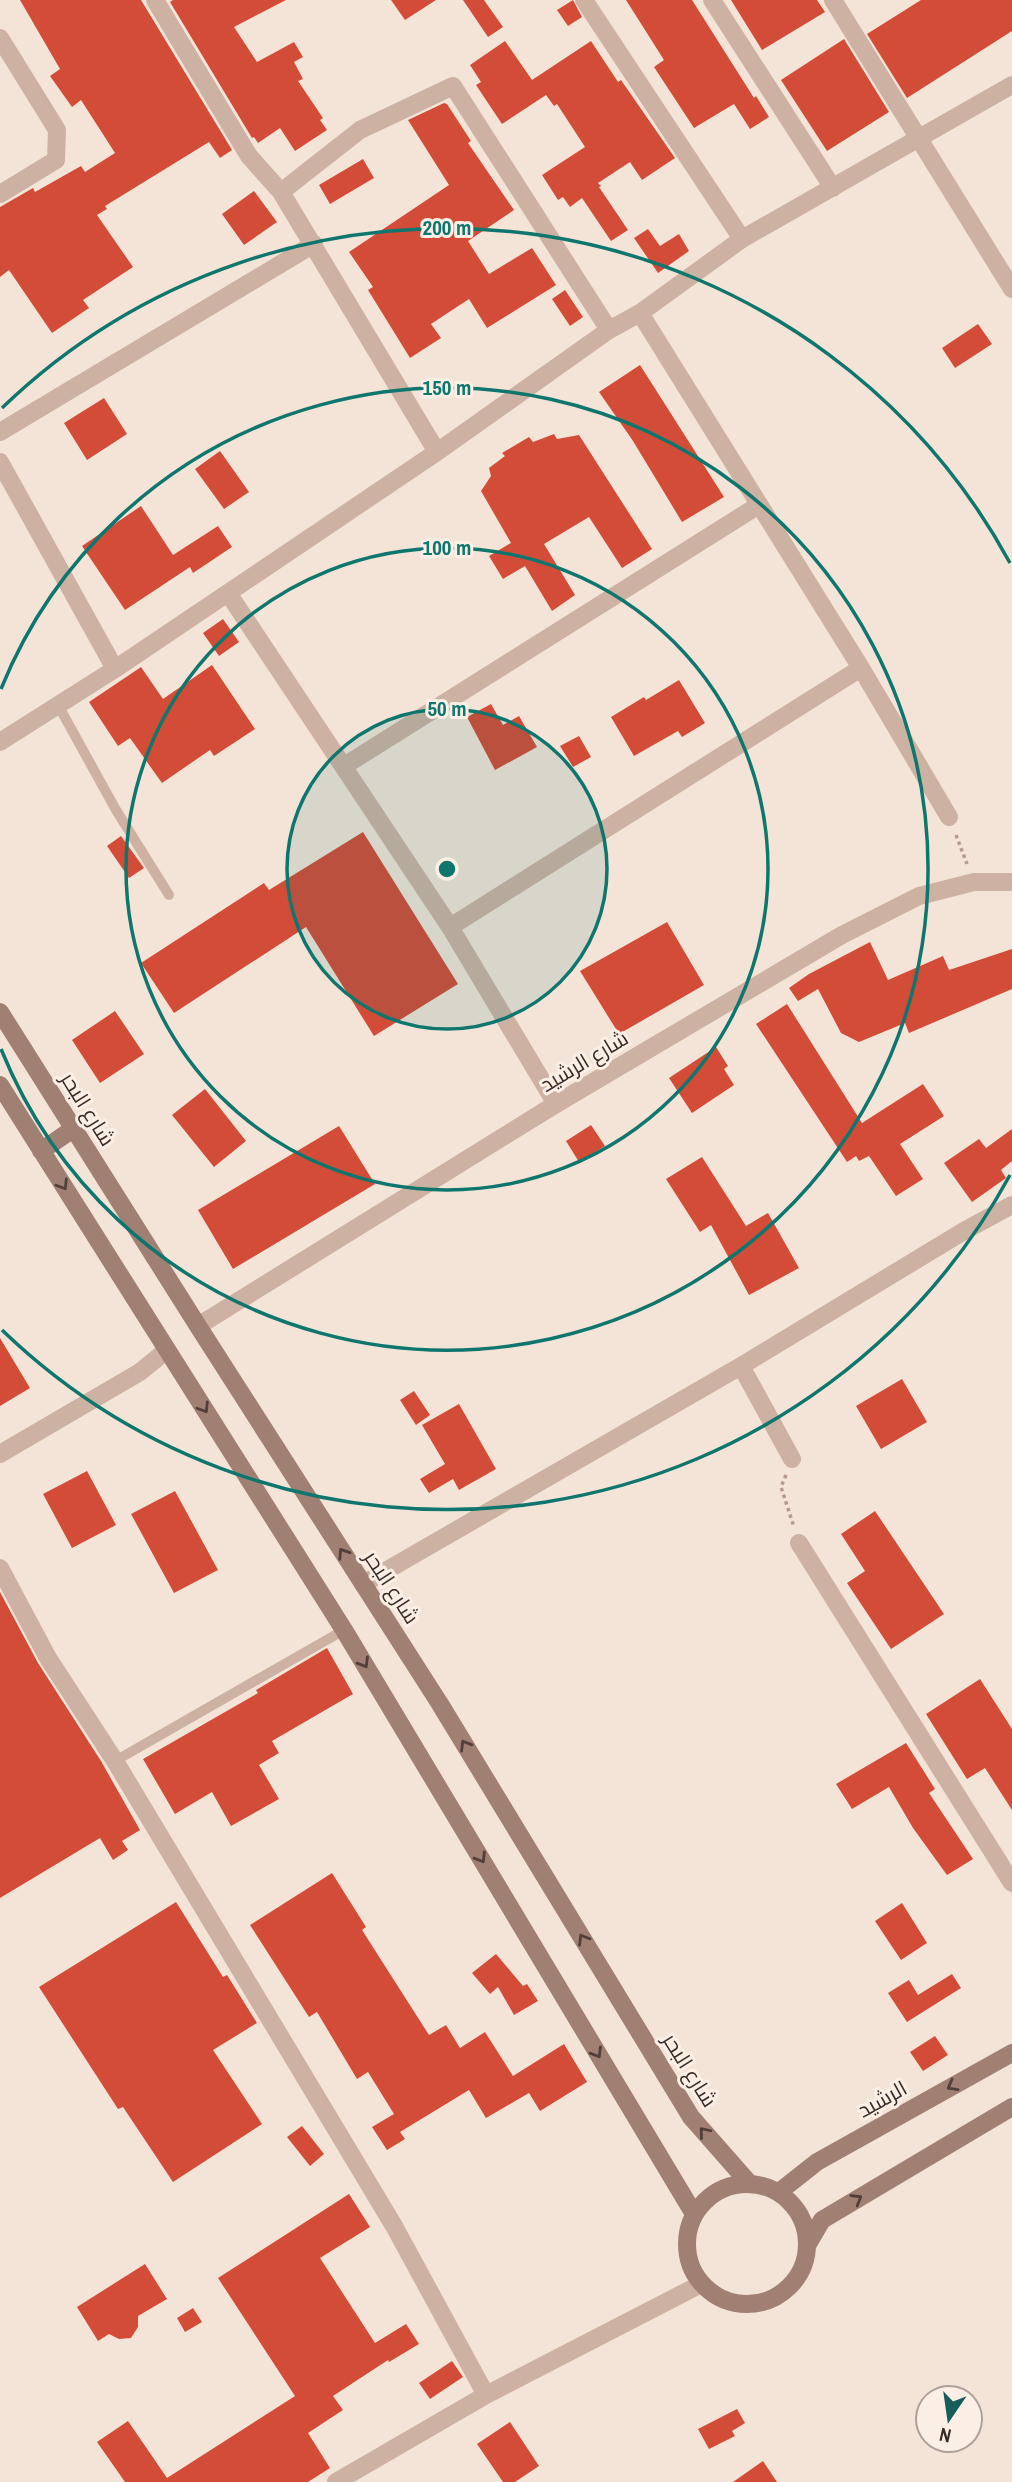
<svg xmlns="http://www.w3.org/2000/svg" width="1012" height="2482" font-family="'Archivo Narrow',Cairo,sans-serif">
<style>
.building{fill:#d34c38}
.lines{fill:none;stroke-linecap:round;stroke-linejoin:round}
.path{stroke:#b99b8d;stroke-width:3.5;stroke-dasharray:3.5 3.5;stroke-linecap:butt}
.lane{stroke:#cdb2a3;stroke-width:10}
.street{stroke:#cdb2a3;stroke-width:18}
.secondary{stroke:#a18074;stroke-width:18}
.oneway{stroke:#523f3a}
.ring{fill:none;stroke:#0f766e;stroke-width:3.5}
.labels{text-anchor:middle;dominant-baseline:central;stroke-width:6;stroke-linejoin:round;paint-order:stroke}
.street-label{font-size:21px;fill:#372926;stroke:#fbefe5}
.centre{fill:#0f766e;stroke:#fbefe5;stroke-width:3.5}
.ring-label{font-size:21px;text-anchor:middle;font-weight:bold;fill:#0f766e;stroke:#fbefe5;stroke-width:6;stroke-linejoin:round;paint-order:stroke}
</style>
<rect width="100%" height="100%" fill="#f4e4d8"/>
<path class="building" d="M20,0H141L232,150L220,158L209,142L105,206L107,209L97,215L133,267L83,300L89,308L52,333L9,270L0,277V207L33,188L35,192L81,166L85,172L115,153L81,100L72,107L50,76L60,69Z
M173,0H286L234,27L257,62L294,42L303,57L294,62L303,79L298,81L323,118L320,120L327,130L295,151L280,128L258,143L254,137L252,138L170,2Z
M391,0H436L405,20Z
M463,0H484L503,27L488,37Z
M573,0L582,17L568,26L557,10Z
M626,0H692L754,98L756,96L769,117L750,129L734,104L694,128L654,67L664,60Z
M731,0H817L825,12L762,50Z
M921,0H1012V31L907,98L867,34Z
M844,39L889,112L827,151L781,80Z
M505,41L532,80L591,41L618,82L621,80L675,158L642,180L630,162L598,183L601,186L599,187L628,230L611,241L582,198L570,207L563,197L558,200L542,175L585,147L557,104L554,106L546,95L502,124L476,85L481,82L470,65Z
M444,103L447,104L471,141L468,143L514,210L468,241L489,274L532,248L556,285L487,328L469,299L431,324L441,338L410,358L368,290L373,287L349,252L449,185L408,120Z
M363,159L374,178L330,204L319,185Z
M254,191L277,222L244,245L222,214Z
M648,229L660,246L679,234L689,251L658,273L634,238Z
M565,290L583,317L570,326L552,299Z
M978,324L992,344L955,368L942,348Z
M640,365L724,497L682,522L633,441L599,392Z
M104,398L127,434L87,460L64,423Z
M554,434L557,439L579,435L652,549L622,568L589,517L544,544L575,595L552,611L525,566L503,579L489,556L511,543L481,491L491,476L489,468L505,456L502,453L529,437L533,442Z
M220,451L249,492L224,509L195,469Z
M141,506L173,555L218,526L232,547L193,573L190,567L125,610L82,546Z
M223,619L239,642L219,656L203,633Z
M212,665L255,729L214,756L210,750L162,783L130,738L118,746L89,702L141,667L163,699Z
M679,680L705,723L682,737L678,731L634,756L611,717L644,697L646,700Z
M491,704L503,725L519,716L537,747L495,770L467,717Z
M579,736L591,757L573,767L560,746Z
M363,832L458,984L374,1036L306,927L174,1013L141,963L264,883L269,890Z
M121,836L144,868L129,878L107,846Z
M667,922L704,985L619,1034L580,971Z
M870,942L888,980L943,956L949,970L1012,949V989L909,1033L905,1023L859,1042L841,1033L818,989L798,1001L789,988L809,974Z
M787,1004L862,1123L923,1084L944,1116L900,1144L923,1179L896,1196L869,1156L859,1161L856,1156L847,1162L756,1024Z
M115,1011L144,1054L100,1083L72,1040Z
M716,1047L728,1066L724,1069L734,1085L692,1113L669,1078Z
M205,1089L246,1141L214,1167L172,1115Z
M591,1125L605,1146L579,1162L566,1141Z
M339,1126L375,1184L233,1269L198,1210Z
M1012,1129V1161L1001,1170L1006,1178L972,1202L944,1163L979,1139L986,1148Z
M702,1157L746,1226L768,1213L799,1268L749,1295L711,1225L700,1232L666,1179Z
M0,1338L30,1388L0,1406Z
M902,1379L927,1422L881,1449L856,1406Z
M414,1391L430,1415L416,1425L400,1400Z
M459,1404L496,1469L459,1490L453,1479L429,1493L420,1479L445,1464L422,1425Z
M87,1471L116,1525L72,1548L43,1494Z
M175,1491L218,1570L174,1593L131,1514Z
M875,1511L944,1614L891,1649L847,1583L865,1571L841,1534Z
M0,1592L38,1663L101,1761L140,1830L122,1841L128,1850L113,1860L100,1838L0,1898Z
M327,1648L353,1694L272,1741L279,1753L259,1765L279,1799L231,1826L212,1792L175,1814L143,1759L258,1693L256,1690Z
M980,1679L1012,1729V1810L985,1768L967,1779L926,1714Z
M906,1743L935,1789L929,1793L973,1859L947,1875L913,1828L889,1787L852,1809L836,1784Z
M332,1873L366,1927L362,1930L429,2035L446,2025L460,2048L485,2032L513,2076L564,2044L587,2082L540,2111L529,2093L486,2118L469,2090L400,2132L405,2139L387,2150L372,2127L394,2114L368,2072L357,2079L317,2012L309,2017L250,1925Z
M176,1902L223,1977L227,1975L257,2023L213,2050L262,2124L173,2182L123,2107L118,2109L39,1987Z
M902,1903L927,1943L901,1960L875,1921Z
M496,1954L523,1986L527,1984L538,2001L514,2015L498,1987L490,1994L472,1973Z
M952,1974L961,1988L907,2022L888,1993L909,1980L918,1995Z
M935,2036L948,2055L923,2071L910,2052Z
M302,2126L324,2154L310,2166L287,2137Z
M349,2194L370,2227L320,2258L375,2343L406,2324L419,2344L389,2362L388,2360L333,2396L343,2410L308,2433L330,2468L308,2482H125L97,2442L128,2421L167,2478L295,2396L218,2278Z
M145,2264L167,2299L138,2316V2327L131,2338L119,2339L109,2334L98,2341L77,2307Z
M193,2308L202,2322L185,2332L177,2318Z
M452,2361L463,2377L430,2399L419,2383Z
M737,2409L745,2423L732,2431L735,2436L709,2449L698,2429Z
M510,2422L539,2466L515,2482H503L477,2444Z
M763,2461L777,2482H733Z"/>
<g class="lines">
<path class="path" d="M956,835L967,864
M786,1475L781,1487L794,1527"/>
<path class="lane" d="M58,705L116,810L169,895
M115,1761L344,1630"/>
<path class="street" d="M155,0L249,156L281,192L437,452
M584,0L742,239
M712,0L833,188
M833,0L1012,289
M0,38L57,130L56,160L0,194
M281,192L360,130L453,86L609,330
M640,313L861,668L949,817
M0,432L314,244
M0,462L115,669
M228,593L450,927L556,1104
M0,742L115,669L437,452L609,330L640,313L742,239L1012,85
M344,766L759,505
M450,927L861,668
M198,1326L556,1104L842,935L919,896L974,882H1012
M741,1366L792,1459
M0,1454L140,1372L167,1350
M799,1543L1012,1883
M0,1568L48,1658L115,1761L394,2226L486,2395
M363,1584L741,1366L964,1231L1012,1205
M336,2482L486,2395L701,2284"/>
<path class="secondary" d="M0,1012L198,1326L440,1704L691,2117L749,2183
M0,1085L344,1630L694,2214
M41,1151L73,1129
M687 2244a60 60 0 1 1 120 0a60 60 0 1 1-120 0Z
M779,2192L817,2162L1012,2053
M808,2244L822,2220L1012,2107"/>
</g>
<defs><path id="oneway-chevron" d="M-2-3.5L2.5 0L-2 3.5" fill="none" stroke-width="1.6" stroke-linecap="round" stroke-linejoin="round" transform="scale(1.75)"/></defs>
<g class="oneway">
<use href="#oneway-chevron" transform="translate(63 1185) rotate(58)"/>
<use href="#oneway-chevron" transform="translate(204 1408) rotate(58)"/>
<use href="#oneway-chevron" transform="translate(343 1553) rotate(-123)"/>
<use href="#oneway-chevron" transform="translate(364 1663) rotate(59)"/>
<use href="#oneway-chevron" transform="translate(465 1745) rotate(-121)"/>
<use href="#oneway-chevron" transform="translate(481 1858) rotate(59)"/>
<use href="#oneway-chevron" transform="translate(583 1939) rotate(-121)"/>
<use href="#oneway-chevron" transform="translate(597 2053) rotate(59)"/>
<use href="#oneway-chevron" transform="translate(952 2086) rotate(151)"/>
<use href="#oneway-chevron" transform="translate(704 2132) rotate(-130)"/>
<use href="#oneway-chevron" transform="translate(857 2199) rotate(-31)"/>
</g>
<circle cx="447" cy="869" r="160" fill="#0f766e" fill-opacity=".12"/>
<g class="ring">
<circle cx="447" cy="869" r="160"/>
<circle cx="447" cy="869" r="321"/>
<path d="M1 689A481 481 0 1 1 1 1049"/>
<path d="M1010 1175A641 641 0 0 1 2 1330M2 408A641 641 0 0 1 1010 563"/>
</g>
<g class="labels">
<g class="street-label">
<text transform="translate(584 1061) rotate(-31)">شارع الرشيد</text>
<text transform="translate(88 1109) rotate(58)">شارع البحر</text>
<text transform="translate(392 1587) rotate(57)">شارع البحر</text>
<text transform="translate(690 2070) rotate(58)">شارع البحر</text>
<text transform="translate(882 2099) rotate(-29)">الرشيد</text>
</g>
</g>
<circle cx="447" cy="869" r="10" class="centre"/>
<g class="ring-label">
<text x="447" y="235">200 m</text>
<text x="447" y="395">150 m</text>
<text x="447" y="555">100 m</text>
<text x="447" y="716">50 m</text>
</g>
<g transform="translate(949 2419) rotate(193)"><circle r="33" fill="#fbefe5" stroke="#ada099" stroke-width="2"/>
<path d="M0-5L12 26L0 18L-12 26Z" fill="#175d5a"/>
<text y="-10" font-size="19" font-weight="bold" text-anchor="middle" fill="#372926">N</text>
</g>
</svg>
